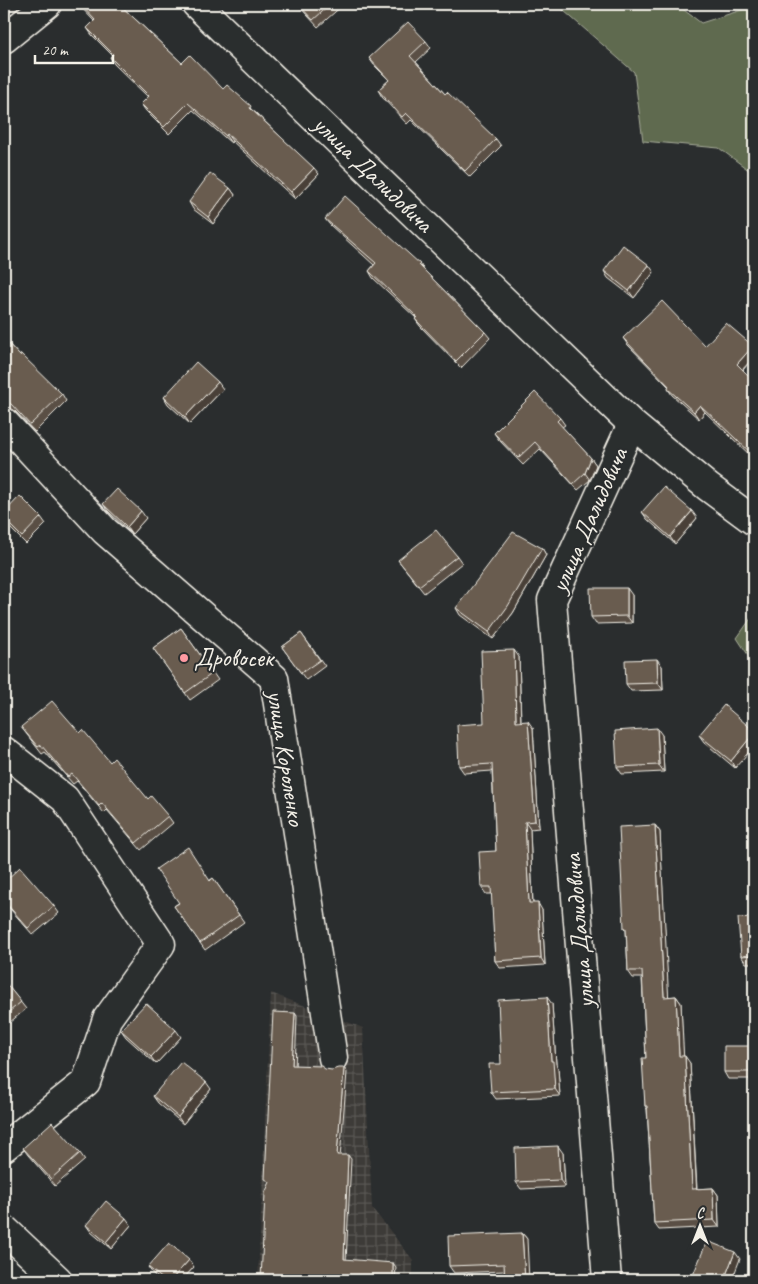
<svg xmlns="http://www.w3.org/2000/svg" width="758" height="1284" font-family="Caveat,sans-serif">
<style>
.industrial{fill:url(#industrial-grid)}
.green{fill:#5f6a50;stroke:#aaae9c}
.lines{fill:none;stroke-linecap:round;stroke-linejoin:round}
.minor-casing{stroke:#f4f1e8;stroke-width:31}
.minor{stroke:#2a2d2e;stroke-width:28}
.wall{fill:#5a4f45;stroke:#f4f1e8}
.shaded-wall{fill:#4a4038;stroke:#f4f1e8}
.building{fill:#695c50;stroke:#f4f1e8}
.poi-dot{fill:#ff9aa2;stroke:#2a2d2e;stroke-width:2}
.labels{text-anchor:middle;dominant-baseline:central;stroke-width:4;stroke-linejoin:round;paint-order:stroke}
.street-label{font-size:25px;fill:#f4f1e8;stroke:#2a2d2e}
.poi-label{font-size:25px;fill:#f4f1e8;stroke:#2a2d2e;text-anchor:start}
</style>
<defs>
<pattern id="industrial-grid" width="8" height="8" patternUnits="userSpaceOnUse" patternTransform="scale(1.25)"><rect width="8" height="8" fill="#3d3b38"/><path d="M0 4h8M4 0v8" fill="none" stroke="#5a5855"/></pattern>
</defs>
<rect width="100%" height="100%" fill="#2a2d2e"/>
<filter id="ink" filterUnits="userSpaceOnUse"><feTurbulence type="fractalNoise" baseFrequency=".02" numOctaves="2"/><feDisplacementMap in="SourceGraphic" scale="10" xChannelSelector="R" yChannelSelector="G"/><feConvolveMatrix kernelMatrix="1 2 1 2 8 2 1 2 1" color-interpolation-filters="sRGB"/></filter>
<g filter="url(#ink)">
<path class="industrial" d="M271,993L363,1028L372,1208L413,1260V1280H258Z"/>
<path class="green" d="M556,4H676L701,23L754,6V174L719,148L643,141L634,72Z
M754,614V664L737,638Z"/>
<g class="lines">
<g class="minor-casing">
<path id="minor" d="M196,4L632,424L552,600L607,1280
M4,39L47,4
M4,422L105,531L274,678L333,1058
M632,424L708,487L754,521
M4,751L65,799L161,944L107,1019L86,1082L4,1147
M4,1229L58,1280"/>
</g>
<use href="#minor" class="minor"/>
</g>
<path class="wall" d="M78,4H119L182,63L223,89L256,113L319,174L295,199L232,141L231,143L193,110L169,134L146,111L141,104L148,97L114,64L110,57L112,55L92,35L87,28L94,21Z
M297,4H344L318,27Z
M426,41L431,48L416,62L445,94L496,139L501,146L470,177L411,120L407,124L382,97L378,90L389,80L374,65L369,58Z
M230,188L235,195L213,224L193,209L189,202Z
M325,219L420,264L425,271L485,332L490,338L461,368L420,326L415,319L416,318L373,278L369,271L374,265L330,225Z
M604,271L654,272L634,298L608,278Z
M623,338L705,346H753L754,348V357L743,370L754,381V459L705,412L699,419L672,395L668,389L669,387L628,345Z
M4,339L20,356L62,394L66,401L35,432L15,411L7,407L4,404Z
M223,389L190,424L168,404L164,397Z
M560,418L565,425L562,427L591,458L596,465L590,480L578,490L540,449L523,465L499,440L494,433Z
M103,504L146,518L132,534L108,511Z
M642,512L697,518L675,544L647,519Z
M4,513L41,517L46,524L26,544L5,523L4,521Z
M4,526L10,534L4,540Z
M542,548L546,555L513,613L493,639L460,615L456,608Z
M457,556L462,563L424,593L398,560Z
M632,595V623L596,624L591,617Z
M181,628L218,680L190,700L153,648Z
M301,633L325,666L306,680L282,647Z
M519,657L521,722L533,728L539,828L530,829L533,903L542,910L545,965L500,968L495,961L492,894H486L481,887L496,851L492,771L464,773L459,766L484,723Z
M662,666L663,690L631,691L626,684Z
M21,727L80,733L148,799L168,816L173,823L141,850L107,810L104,813L77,781L73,784L45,752L42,754Z
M754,731L735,768L704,742L699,735Z
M662,735L664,772L622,774L617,767Z
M655,825L660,832L668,997L676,996L681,1003L683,1056L690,1063L697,1189L713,1188L718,1195L719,1227L659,1230L654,1223L647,1109L645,1106L646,1058L642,978H633L628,971L626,930L624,928Z
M213,878L244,922L205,950L174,906Z
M4,882L54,906L59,913L33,935L4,902Z
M754,917V963H746L741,956Z
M4,981L26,1009L4,1027Z
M552,1004L556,1064L558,1068L560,1096L496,1099L491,1092L501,1064Z
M121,1030L181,1037L156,1064L126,1037Z
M754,1046V1079H728L724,1072Z
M211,1089L183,1124L158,1103L153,1096Z
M23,1148L80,1153L85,1160L55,1186L28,1155Z
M563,1153L565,1187L521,1189L516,1182Z
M86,1225H131L111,1249L91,1232Z
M522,1233L527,1239L505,1271L454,1273L449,1266Z
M148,1267H194L182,1280H161L153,1274Z"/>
<path class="shaded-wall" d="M227,134L232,141L231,143L226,136Z
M314,168L319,174L295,199L291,192Z
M230,188L235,195L213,224L208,217Z
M649,265L654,272L634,298L629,291Z
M753,346L754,348V357L741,371L737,364Z
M218,382L223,389L190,424L185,417Z
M700,405L705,412L699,419L694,412Z
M591,458L596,465L590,480L585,473Z
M141,511L146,518L132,534L127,527Z
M692,511L697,518L675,544L670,537Z
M542,548L546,555L513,613L493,639L489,632Z
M627,588L632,595V623L627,616Z
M514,650L519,657L521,729L516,722Z
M657,659L662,666L663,690L658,683Z
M528,721L533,728L539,828L535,821Z
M657,728L662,735L664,772L659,765Z
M754,733V746L735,768L731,761Z
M525,822L530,829L533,910L529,903Z
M655,825L660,832L669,1004L664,997Z
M538,903L542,910L545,965L541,958Z
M676,996L681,1003L684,1063L679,1056Z
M547,997L552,1004L556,1064L558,1068L560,1096L555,1089L551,1061Z
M295,1013L297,1016L295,1068L292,1065Z
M176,1030L181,1037L156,1064L151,1057Z
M685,1056L690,1063L697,1196L692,1189Z
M344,1068L347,1072L340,1158L337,1155Z
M206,1082L211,1089L183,1124L178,1117Z
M558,1146L563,1153L565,1187L560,1180Z
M348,1155L351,1159L346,1262L344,1259Z
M713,1188L718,1195L719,1227L714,1220Z
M126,1218L131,1225L111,1249L106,1242Z
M522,1233L527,1239L529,1280H525Z
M735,1252L740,1259L732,1280H724Z
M189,1260L194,1267L182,1280H171Z
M393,1263L396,1267L395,1280H393Z"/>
<path class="building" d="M80,4H119L182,63L190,55L223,89L227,85L251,106L250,108L314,168L291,192L227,134L226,136L188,103L164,127L141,104L149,96L110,57L113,54L87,28L95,20Z
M298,4H331L313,20Z
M408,22L426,41L410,56L445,94L447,92L496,139L465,171L406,113L402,117L378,90L389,80L369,58Z
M210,173L230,188L208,217L189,202Z
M345,196L420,264L419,265L485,332L456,361L415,319L417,317L369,271L376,263L325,219Z
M623,245L649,265L629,291L604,271Z
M662,301L705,346L726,323L753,346L737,364L754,381V451L752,454L700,405L694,412L668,389L669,386L623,338Z
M4,339L20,356L21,354L62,394L30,425L11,404L4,401Z
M196,362L218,382L185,417L164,397Z
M535,392L560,418L557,421L591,458L585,473L573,484L535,442L518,458L494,433Z
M664,487L692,511L670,537L642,512Z
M117,489L141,511L127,527L103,504Z
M20,496L41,517L22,537L4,519V513Z
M436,530L457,556L419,586L398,560Z
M513,532L542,548L508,606L489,632L456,608Z
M590,588H627V616L591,617Z
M181,628L213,673L185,693L153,648Z
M301,633L320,660L301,673L282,647Z
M514,650L516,722L528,721L535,821L525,822L529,903H538L541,958L495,961L491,887H481L479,852L496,851L492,764L459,766L457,725L484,723L481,651Z
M657,659L658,683L626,684L625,660Z
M52,701L80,733L83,730L110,762L114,758L148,799L151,796L168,816L136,843L102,803L99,806L72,774L68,777L41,745L38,747L21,727Z
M724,705L754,731V733L731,761L699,735Z
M657,728L659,765L617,767L615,731Z
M655,825L664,997L676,996L679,1056H685L692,1189L713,1188L714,1220L654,1223L647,1106H645L642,1058H646L642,971H628L626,928H624L619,827Z
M188,847L210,881L213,878L239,915L200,943L174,906L179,903L156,869Z
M20,867L54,906L28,928L4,901V882Z
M754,917V955L741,956L738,918Z
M4,981L21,1002L4,1016Z
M547,997L551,1061H553L555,1089L491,1092L489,1064H501L498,1000Z
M146,1003L176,1030L151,1057L121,1030Z
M273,1012L295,1013L292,1065L321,1066L325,1069L332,1070L338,1068H344L337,1155H348L344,1259L393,1263V1280H261L265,1193L270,1182L265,1179Z
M724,1046H754V1072H724Z
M181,1062L206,1082L178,1117L153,1096Z
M52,1122L80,1153L51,1179L23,1148Z
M558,1146L560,1180L516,1182L515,1148Z
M106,1201L126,1218L106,1242L86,1225Z
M522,1233L525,1280H505L504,1264L449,1266L448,1236Z
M707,1241L735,1252L724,1280H691Z
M169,1243L189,1260L171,1280H164L148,1267Z"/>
</g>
<circle class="poi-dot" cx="184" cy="658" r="5"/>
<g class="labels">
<g class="street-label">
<text transform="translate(373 174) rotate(44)">улица Далидовича</text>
<text transform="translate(589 520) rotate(-66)">улица Далидовича</text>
<text transform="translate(286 758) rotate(81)">улица Короленко</text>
<text transform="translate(579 931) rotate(-95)">улица Далидовича</text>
</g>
<g class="poi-label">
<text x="194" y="658">Дровосек</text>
</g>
</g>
<rect width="758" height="1284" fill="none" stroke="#2a2d2e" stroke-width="20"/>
<rect x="10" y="10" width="738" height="1264" fill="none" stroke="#f4f1e8" stroke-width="2" filter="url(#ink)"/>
<g transform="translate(700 1226)" stroke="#2a2d2e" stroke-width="4" paint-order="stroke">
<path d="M0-4L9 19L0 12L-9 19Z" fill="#f4f1e8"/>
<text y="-8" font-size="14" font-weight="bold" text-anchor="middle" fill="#f4f1e8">С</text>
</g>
<path d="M35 55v8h78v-8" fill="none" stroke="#f4f1e8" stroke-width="2.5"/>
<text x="42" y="55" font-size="15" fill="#f4f1e8" stroke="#2a2d2e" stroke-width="4" paint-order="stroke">20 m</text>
</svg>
